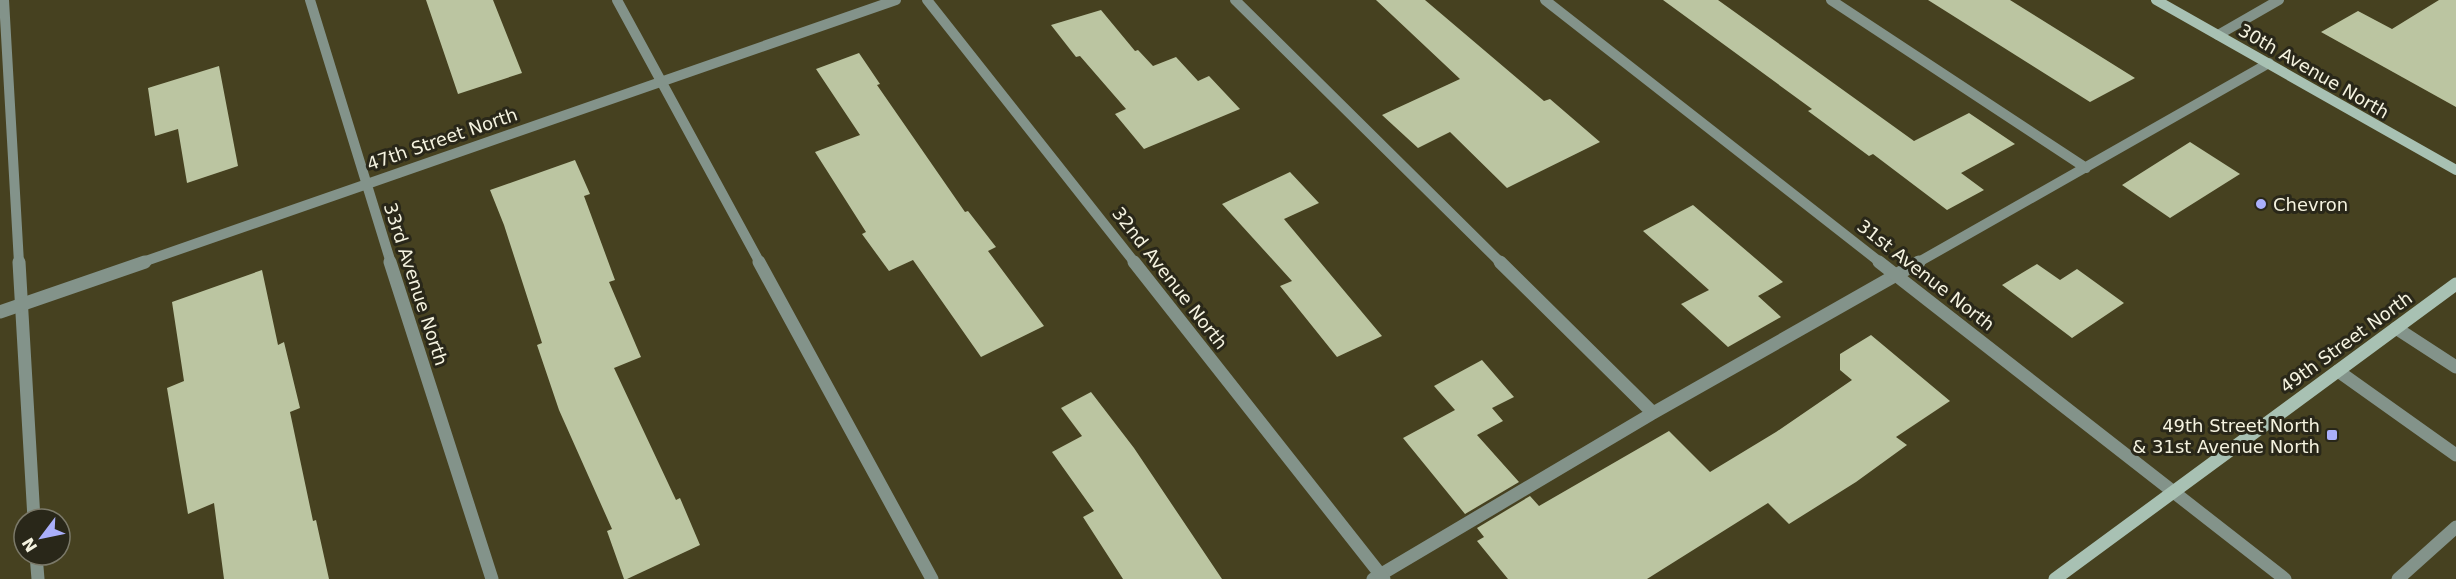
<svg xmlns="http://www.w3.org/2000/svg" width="2456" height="579" font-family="'DejaVu Sans',sans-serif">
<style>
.building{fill:#bbc5a1}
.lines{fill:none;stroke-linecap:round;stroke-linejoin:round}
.lane-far1{stroke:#83938a;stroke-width:10}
.lane{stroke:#83938a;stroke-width:13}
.street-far1{stroke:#83938a;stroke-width:10}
.street{stroke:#83938a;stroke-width:13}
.secondary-far1{stroke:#a8c1b3;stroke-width:10}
.secondary{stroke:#a8c1b3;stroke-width:13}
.poi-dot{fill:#aaaffb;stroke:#292719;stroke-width:2}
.labels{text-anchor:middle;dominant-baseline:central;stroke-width:6;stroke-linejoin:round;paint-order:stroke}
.street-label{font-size:18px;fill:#f5f3e0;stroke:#292719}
.poi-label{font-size:18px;fill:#f5f3e0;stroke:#292719;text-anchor:start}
</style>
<rect width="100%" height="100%" fill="#464120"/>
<path class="building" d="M426,0H493L522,73L458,94Z
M1376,0H1425L1544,101L1550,99L1600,142L1507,188L1450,132L1418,148L1382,115L1460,79Z
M1663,0H1718L1914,141L1969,113L2015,144L1961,173L1984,190L1947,210L1873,154L1869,156L1808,111L1812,109Z
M1928,0H2010L2135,78L2090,102Z
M2439,0H2456V107L2321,32L2358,11L2392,29Z
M1101,10L1135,51L1138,50L1153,66L1176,57L1198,81L1209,76L1240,109L1144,149L1115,114L1126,109L1080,56L1076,57L1051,25Z
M859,53L880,84L877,85L965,212L968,211L996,247L988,251L1044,326L981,357L913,260L889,271L862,234L866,232L815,152L860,135L816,69Z
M219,66L238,166L187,183L178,129L155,136L148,88Z
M2190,142L2240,174L2170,218L2122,185Z
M575,160L590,194L584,196L615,280L609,282L641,357L614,368L676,500L680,498L700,545L627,579H624L607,531L612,529L559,410L537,345L542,343L504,225L490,190Z
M1290,172L1319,203L1284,219L1382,336L1337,357L1280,286L1292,281L1222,204Z
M1693,205L1783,282L1758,296L1781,317L1728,347L1681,304L1709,290L1643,231Z
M2037,264L2060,280L2077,269L2124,303L2072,338L2002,285Z
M262,270L278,345L284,342L300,408L290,412L313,521L316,520L329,579H224L214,503L188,514L167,388L184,381L172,302Z
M1871,335L1950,401L1896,437L1907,445L1856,482L1789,524L1768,503L1647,579H1508L1477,541L1484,537L1477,528L1530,496L1539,506L1669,431L1710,472L1776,432L1852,380L1840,370V354Z
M1482,360L1514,397L1492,408L1503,421L1477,435L1519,482L1465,514L1403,438L1455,410L1434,386Z
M1091,392L1134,448L1222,579H1123L1083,517L1094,511L1052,452L1082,436L1061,408Z"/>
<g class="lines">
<path class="lane-far1" d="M4,0L19,263
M617,0L760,263
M1235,0L1501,263
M1831,0L2086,168
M2218,35L2279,0
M1917,263L2269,63"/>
<path class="lane" d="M19,262L34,519
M759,262L932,579
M1500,262L1653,413
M2396,328L2456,367
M2338,371L2456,455
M36,555L38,579
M1373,579L1653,413L1919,262
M2398,579L2456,527"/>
<path class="street-far1" d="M310,0L391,263
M927,0L1135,263
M1545,0L1881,263
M140,263L896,0"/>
<path class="street" d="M390,262L492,579
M1134,262L1384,579
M1879,262L2285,579
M0,312L145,262"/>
<path class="secondary-far1" d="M2156,0L2456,170"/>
<path class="secondary" d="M2055,579L2456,284"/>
</g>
<g class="poi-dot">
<circle cx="2261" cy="204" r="6"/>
<rect x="2326" y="429" width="12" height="12" rx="3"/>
</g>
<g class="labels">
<g class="street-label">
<text transform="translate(2314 71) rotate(30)">30th Avenue North</text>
<text transform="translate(442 139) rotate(-19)">47th Street North</text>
<text transform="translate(1926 275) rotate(38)">31st Avenue North</text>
<text transform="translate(1170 278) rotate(52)">32nd Avenue North</text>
<text transform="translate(416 284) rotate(72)">33rd Avenue North</text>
<text transform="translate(2346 342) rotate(-36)">49th Street North</text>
</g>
<g class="poi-label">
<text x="2273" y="204">Chevron</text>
<text x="2320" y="425" text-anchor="end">49th Street North<tspan x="2320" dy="21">&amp; 31st Avenue North</tspan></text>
</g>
</g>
<g transform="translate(42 537) rotate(238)"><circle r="28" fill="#292719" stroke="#7b7969" stroke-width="1.5"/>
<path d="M0-4.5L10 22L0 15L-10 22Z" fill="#aaaffb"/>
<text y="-9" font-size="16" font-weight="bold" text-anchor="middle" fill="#f5f3e0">N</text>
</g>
</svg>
